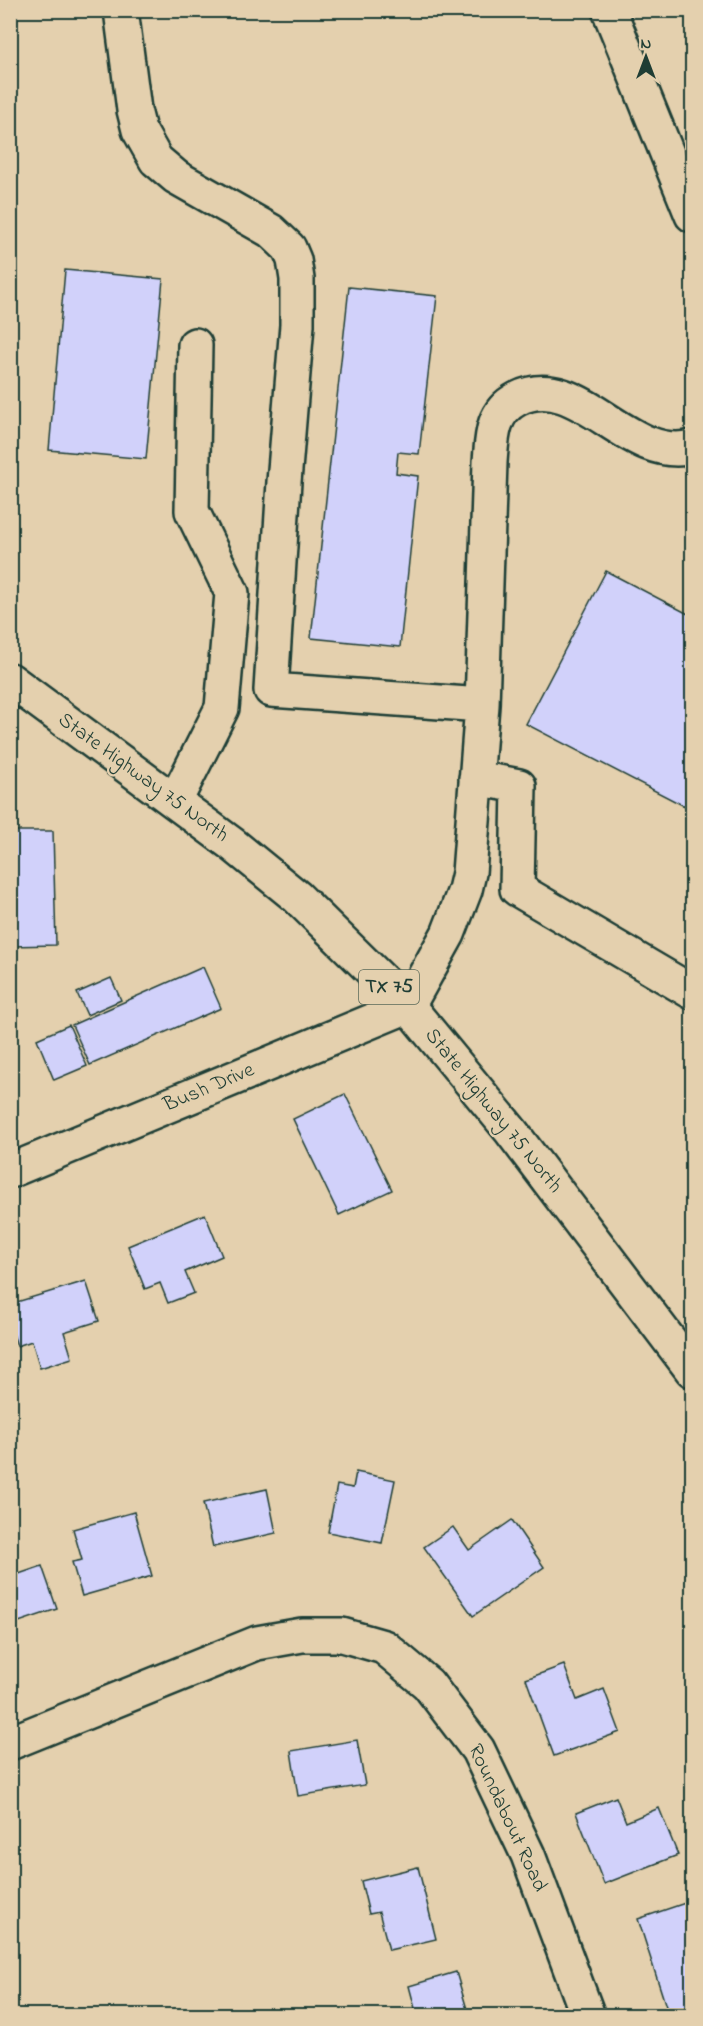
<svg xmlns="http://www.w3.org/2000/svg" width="703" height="2026" font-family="'Indie Flower',sans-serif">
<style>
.building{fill:#d1d1fa;stroke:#1f3d34;stroke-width:1.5}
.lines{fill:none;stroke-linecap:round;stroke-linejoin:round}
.minor-casing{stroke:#1f3d34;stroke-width:38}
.major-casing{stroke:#1f3d34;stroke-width:38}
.minor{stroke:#e4d0ae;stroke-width:33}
.major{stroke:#e4d0ae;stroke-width:33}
.labels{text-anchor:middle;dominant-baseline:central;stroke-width:4.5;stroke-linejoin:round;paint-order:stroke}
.shield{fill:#e4d0ae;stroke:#5a6959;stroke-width:1.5}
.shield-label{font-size:20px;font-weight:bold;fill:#1f3d34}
.street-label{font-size:21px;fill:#1f3d34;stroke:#e4d0ae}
</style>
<rect width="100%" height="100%" fill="#e4d0ae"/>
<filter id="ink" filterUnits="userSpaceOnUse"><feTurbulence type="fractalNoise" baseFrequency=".0167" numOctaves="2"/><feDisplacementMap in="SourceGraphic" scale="12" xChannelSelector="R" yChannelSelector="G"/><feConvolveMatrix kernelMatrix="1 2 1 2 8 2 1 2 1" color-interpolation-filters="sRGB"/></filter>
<g filter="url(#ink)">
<path class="building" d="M65,270L163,279L146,459L49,450Z
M349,287L437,296L419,454L398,452L396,473L418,476L400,647L311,638Z
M606,571L692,616V810L526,724Z
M10,831H53L56,945L10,946Z
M203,967L221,1008L90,1065L72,1025Z
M111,978L121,1000L87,1015L77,993Z
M69,1025L87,1066L54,1080L37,1039Z
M345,1094L392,1190L339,1215L293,1119Z
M205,1214L222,1256L185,1272L194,1293L168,1303L160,1283L145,1289L128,1246Z
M86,1281L99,1321L64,1332L72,1358L40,1368L32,1341L17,1346L10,1324V1304Z
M356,1472L395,1480L382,1543L328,1532L337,1485L353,1488Z
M267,1489L276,1533L213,1547L203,1503Z
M134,1512L152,1576L82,1596L72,1562L82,1560L73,1529Z
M512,1520L544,1567L473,1616L424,1547L453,1527L469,1550Z
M42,1566L57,1609L10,1625V1577Z
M564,1665L577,1700L604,1689L620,1732L554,1756L526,1679Z
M357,1740L365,1785L298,1796L291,1751Z
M616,1797L626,1822L659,1808L678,1855L604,1884L576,1813Z
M418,1867L436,1939L389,1950L379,1912L369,1914L361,1881Z
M691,1901L692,2016H669L638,1919Z
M456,1972L469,2016H417L409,1986Z"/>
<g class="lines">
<g class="minor-casing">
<path id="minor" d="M609,10L692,215
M482,705L490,462C492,436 492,412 517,399C578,367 627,464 692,447
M476,778L519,786L517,889L692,992
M175,801L222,708L232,593L192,511L195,345
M10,1171L408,1006L448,934L465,890L469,873L482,705L271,690L284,482L297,325V279L294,260L289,248L271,231L176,177L156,160L139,130L134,110L121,10
M10,1743L257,1643L302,1635H342L384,1647L428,1684L478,1750L528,1855L588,2016"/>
</g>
<g class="major-casing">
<path id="major" d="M10,680L232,844L297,897L408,1006L511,1131L692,1370"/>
</g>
<use href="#minor" class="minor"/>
<use href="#major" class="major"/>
</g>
</g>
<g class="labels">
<rect class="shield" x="359" y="970" width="60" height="34" rx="4.5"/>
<g class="shield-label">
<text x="389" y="987">TX 75</text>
</g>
<g class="street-label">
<text transform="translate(143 778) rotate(36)">State Highway 75 North</text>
<text transform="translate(209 1088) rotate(-23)">Bush Drive</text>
<text transform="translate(493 1111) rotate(51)">State Highway 75 North</text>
<text transform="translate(507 1818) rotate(65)">Roundabout Road</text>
</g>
</g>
<rect width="703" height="2026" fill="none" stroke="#e4d0ae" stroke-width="36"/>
<rect x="18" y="18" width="667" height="1990" fill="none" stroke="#1f3d34" stroke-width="2" filter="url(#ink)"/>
<g transform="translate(646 57)" stroke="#e4d0ae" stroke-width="4.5" paint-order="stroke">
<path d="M0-4.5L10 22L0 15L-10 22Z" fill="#1f3d34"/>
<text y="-9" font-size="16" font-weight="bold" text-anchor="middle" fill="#1f3d34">N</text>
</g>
</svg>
